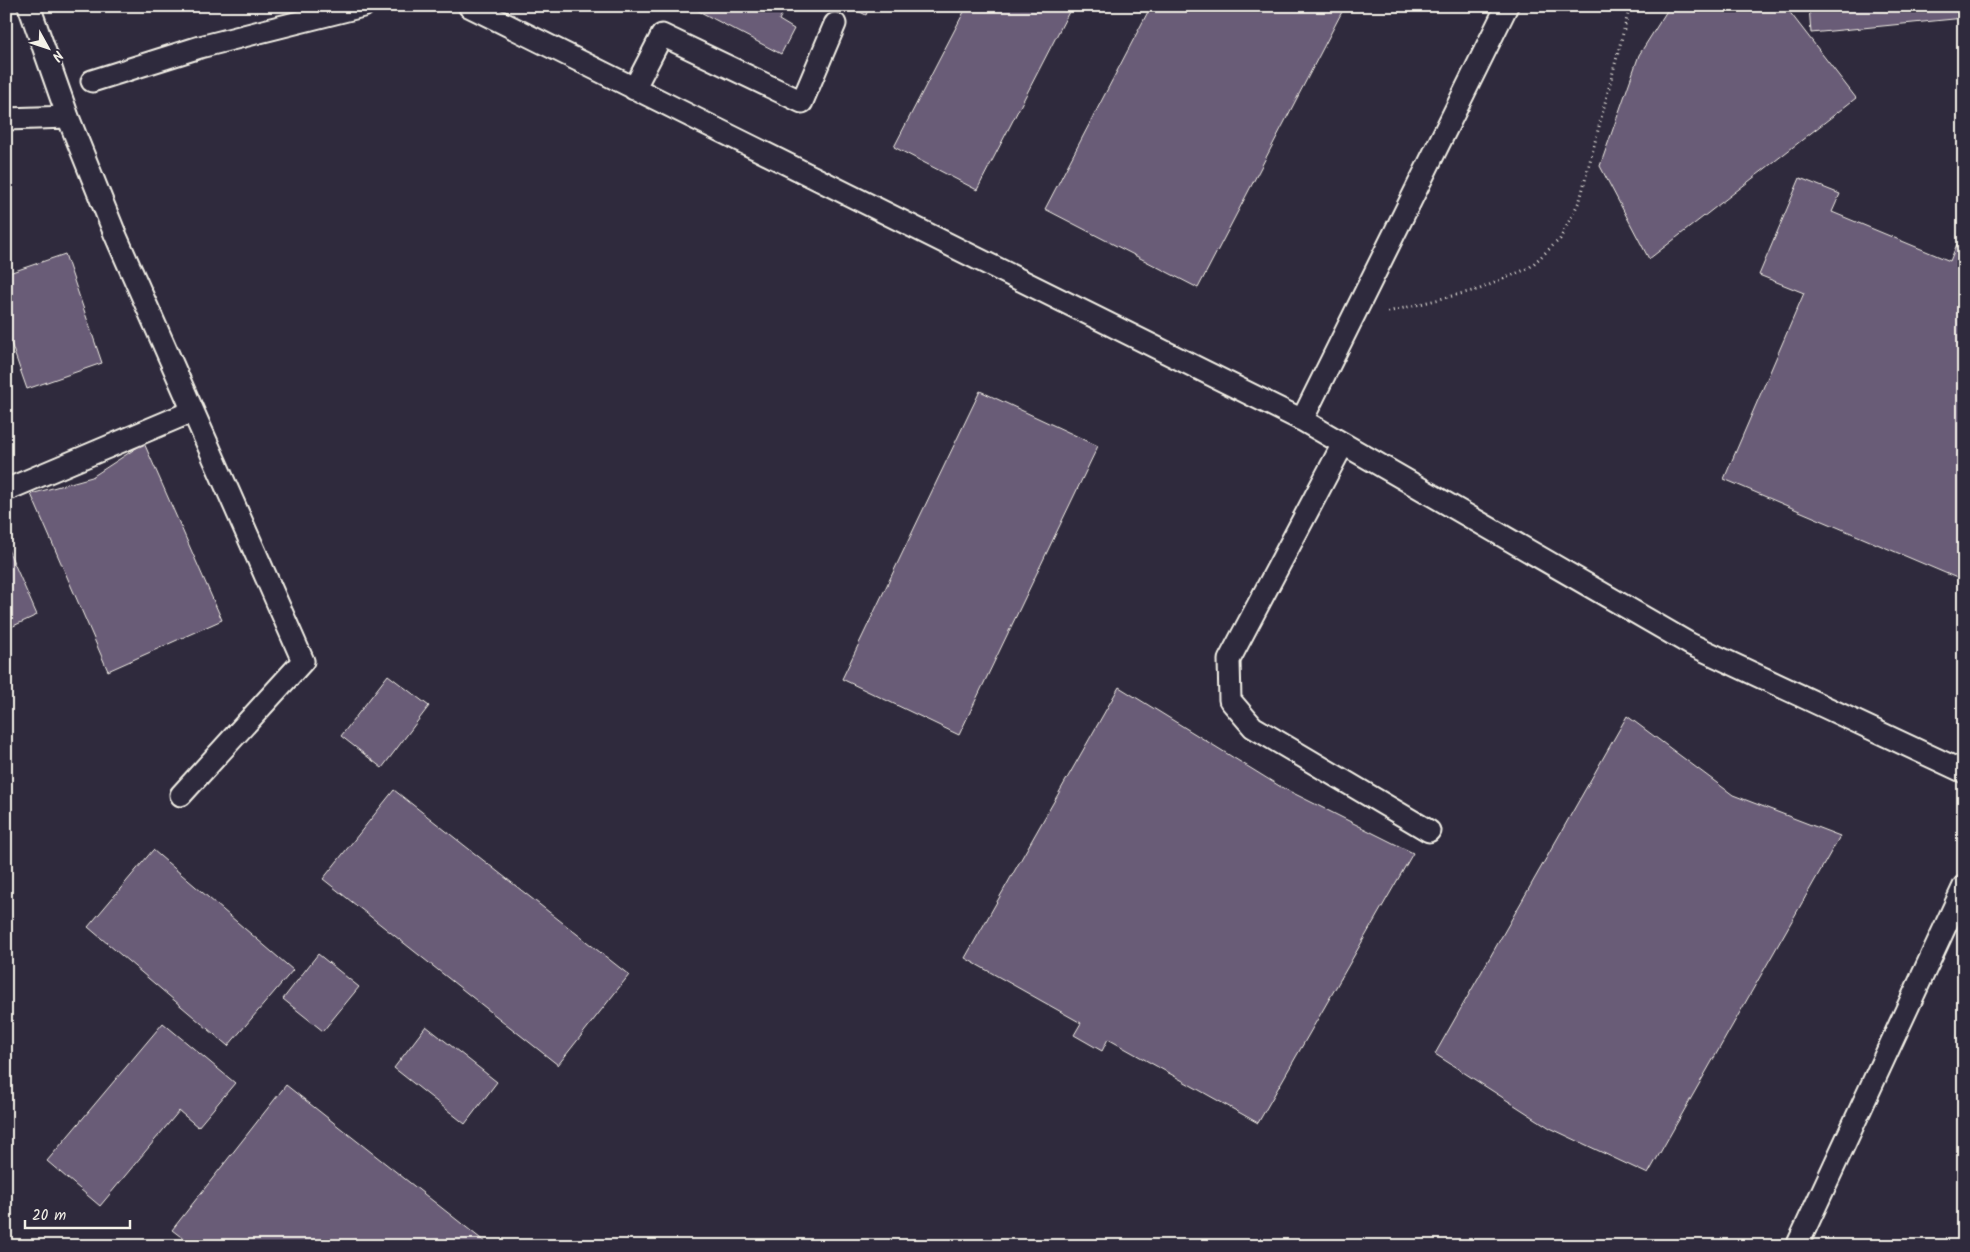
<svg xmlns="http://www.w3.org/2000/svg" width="1970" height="1252" font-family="Kalam,sans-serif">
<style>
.building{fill:#695b77;stroke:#f4f1e8}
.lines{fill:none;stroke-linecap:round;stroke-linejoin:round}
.service-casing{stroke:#f4f1e8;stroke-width:25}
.path{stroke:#f4f1e8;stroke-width:3;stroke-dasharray:1 4;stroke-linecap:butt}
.service{stroke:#2f2a3d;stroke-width:21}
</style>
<rect width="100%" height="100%" fill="#2f2a3d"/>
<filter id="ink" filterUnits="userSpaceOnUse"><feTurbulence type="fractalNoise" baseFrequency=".02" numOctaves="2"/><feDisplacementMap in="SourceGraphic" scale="10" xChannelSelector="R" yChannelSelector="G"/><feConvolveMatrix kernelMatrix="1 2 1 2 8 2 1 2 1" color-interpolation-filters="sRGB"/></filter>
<g filter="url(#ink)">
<path class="building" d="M689,6H786L779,20L794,29L781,54Z
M848,6H870L866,15Z
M967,6H1072L977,190L894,147Z
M1151,6H1345L1198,288L1045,209Z
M1670,6H1785L1856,98L1649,259L1600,166L1639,55Z
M1809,6H1964V18L1811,33Z
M1800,178L1840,194L1832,212L1950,261L1957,244L1964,247V581L1724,479L1804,293L1759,275Z
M65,254L102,363L27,389L6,329V274Z
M980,391L1098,446L959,735L842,679Z
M144,443L222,620L108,671L31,494L92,477Z
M6,545L37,615L9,628L6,623Z
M388,675L429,706L382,768L341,736Z
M1119,687L1281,787L1413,853L1258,1123L1108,1039L1102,1051L1074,1035L1081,1023L965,958Z
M1627,716L1733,795L1840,836L1648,1174L1550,1128L1435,1054Z
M394,790L629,975L558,1065L323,879Z
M153,850L293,970L228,1046L88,927Z
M318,954L359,987L323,1031L283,999Z
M163,1023L235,1083L198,1127L179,1111L100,1206L47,1161Z
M426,1026L497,1082L465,1124L394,1068Z
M286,1085L490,1246H193L172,1230Z"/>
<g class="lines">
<g class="service-casing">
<path id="service" d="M29,6L68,117L115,234L303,661L181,795
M469,6L1302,420L1690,644L1964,772
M92,81L200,47L363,6
M634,89L662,35L802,102L835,24
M6,119L68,117
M1302,420L1507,6
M1343,444L1229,660L1230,700L1253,727L1429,831
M6,490L193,411
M1797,1246L1964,886"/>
</g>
<path class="path" d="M1388,312L1480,289L1529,268L1560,239L1580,200L1630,6"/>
<use href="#service" class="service"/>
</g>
</g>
<rect width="1970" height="1252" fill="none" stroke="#2f2a3d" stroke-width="25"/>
<rect x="12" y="12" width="1945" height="1227" fill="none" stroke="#f4f1e8" stroke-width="2" filter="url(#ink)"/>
<g transform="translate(48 48) rotate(130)" stroke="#2f2a3d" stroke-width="4" paint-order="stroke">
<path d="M0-4L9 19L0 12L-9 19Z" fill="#f4f1e8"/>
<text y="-8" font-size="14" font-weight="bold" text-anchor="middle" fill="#f4f1e8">N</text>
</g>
<path d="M25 1220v8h105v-8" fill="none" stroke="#f4f1e8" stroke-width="2.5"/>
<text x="32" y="1220" font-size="15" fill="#f4f1e8" stroke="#2f2a3d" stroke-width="4" paint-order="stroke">20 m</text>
</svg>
